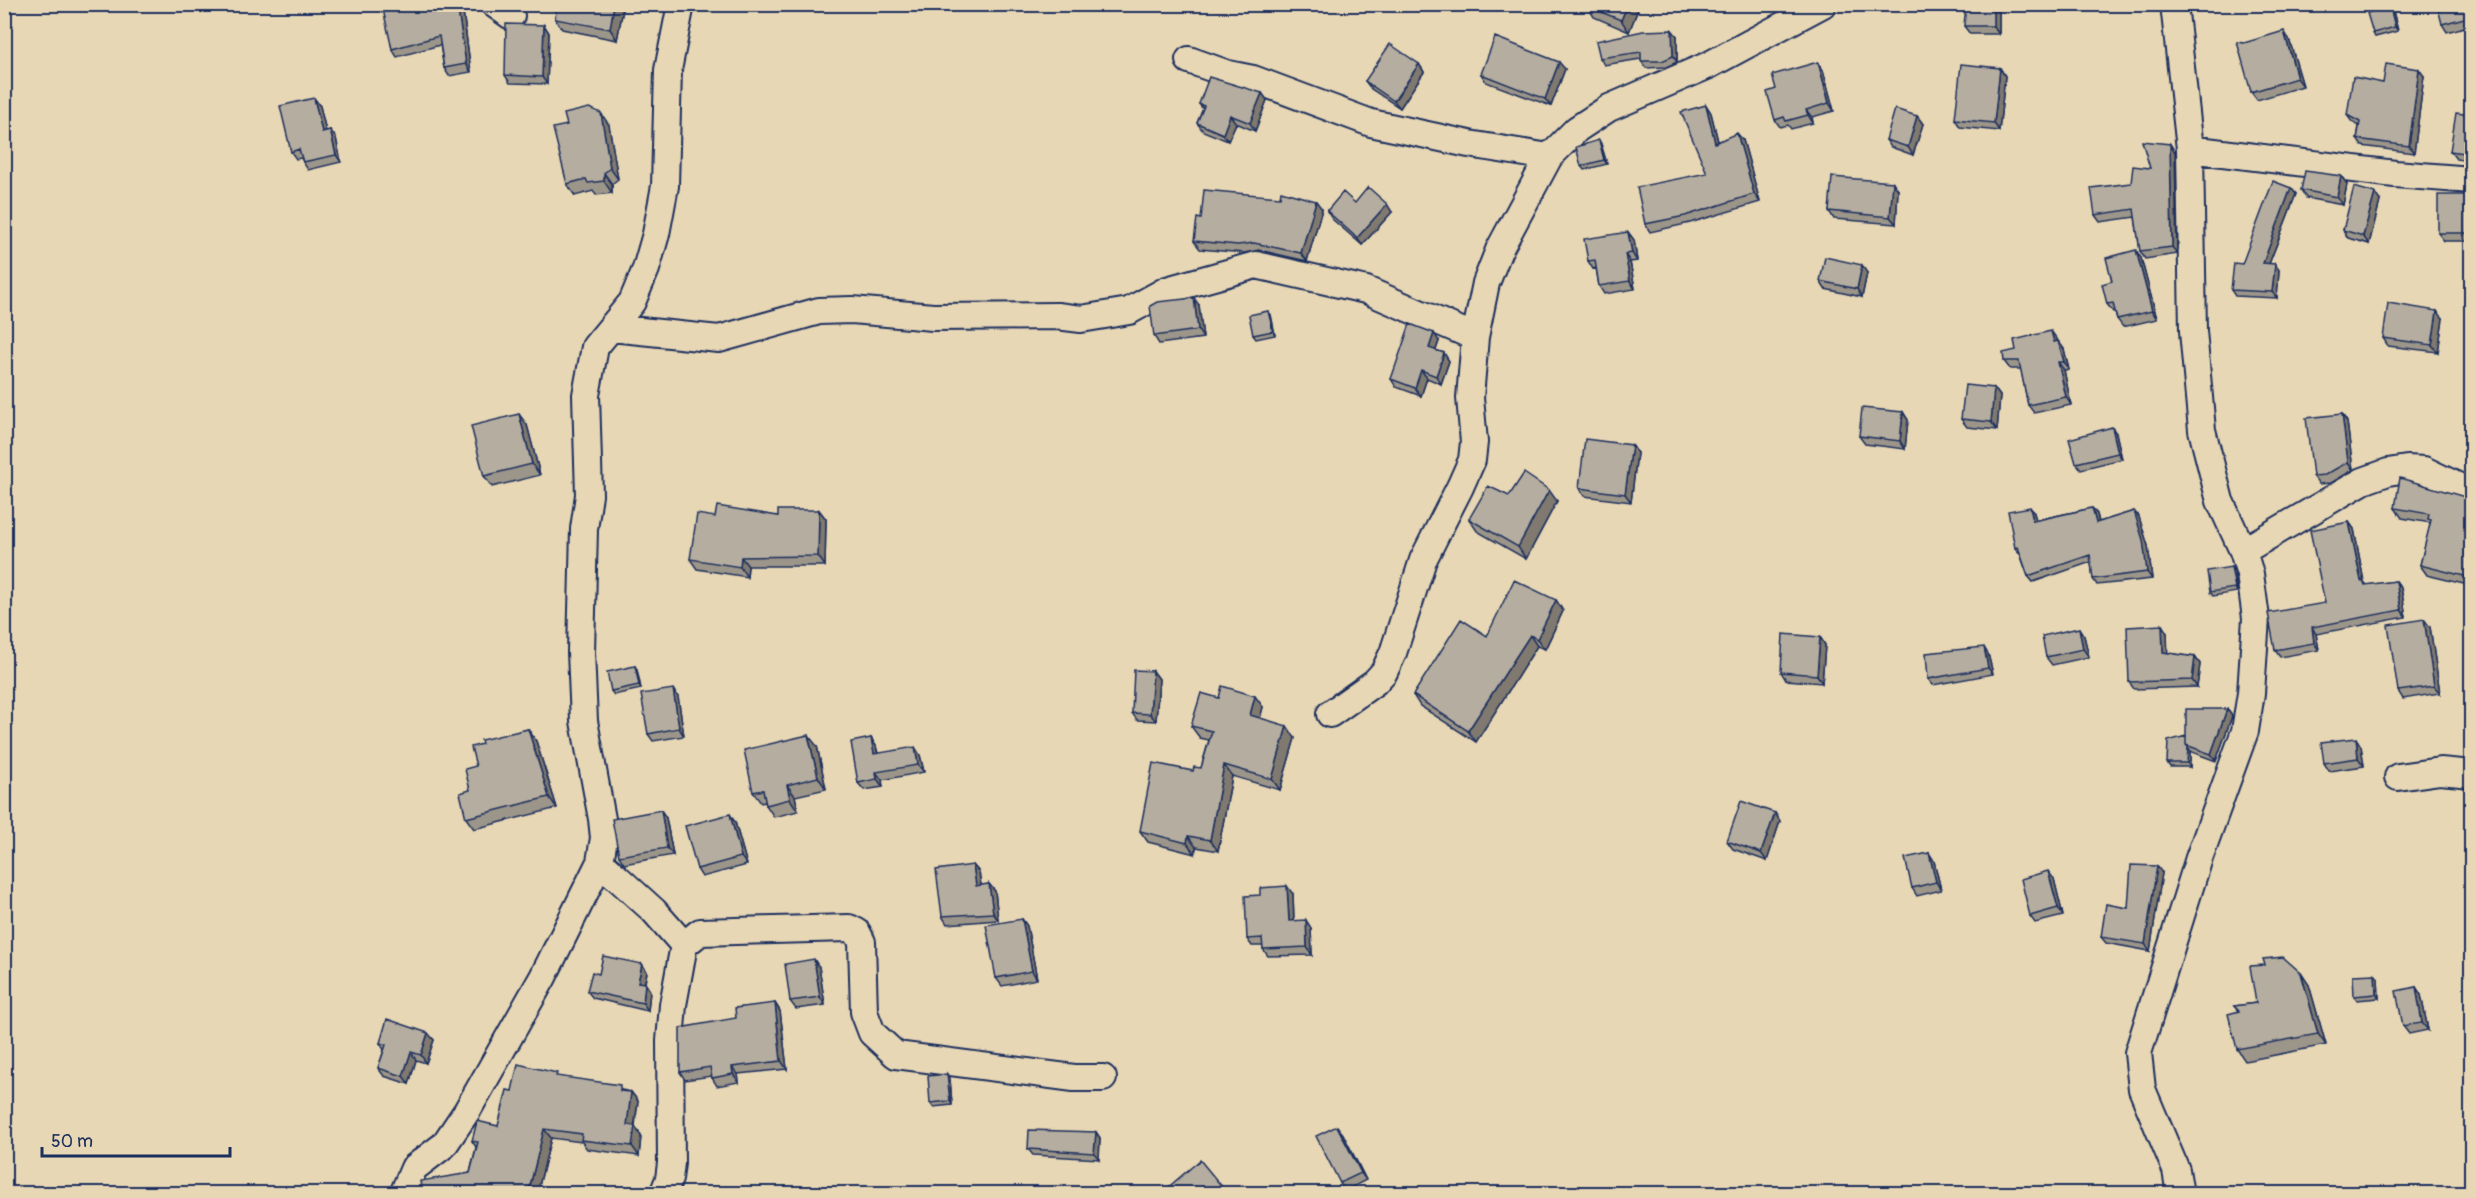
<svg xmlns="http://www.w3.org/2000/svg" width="2476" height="1198" font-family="Pangolin,sans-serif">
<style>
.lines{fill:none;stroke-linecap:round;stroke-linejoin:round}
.minor-casing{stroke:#1b2f5e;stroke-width:30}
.minor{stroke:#e8d7b4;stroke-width:26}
.wall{fill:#9c9589;stroke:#1b2f5e;stroke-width:1.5}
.shaded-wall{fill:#7f796f;stroke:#1b2f5e;stroke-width:1.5}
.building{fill:#b5ad9f;stroke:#1b2f5e;stroke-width:1.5}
</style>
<rect width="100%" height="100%" fill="#e8d7b4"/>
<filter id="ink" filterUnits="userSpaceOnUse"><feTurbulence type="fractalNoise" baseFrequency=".0167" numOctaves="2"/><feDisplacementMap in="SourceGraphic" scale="12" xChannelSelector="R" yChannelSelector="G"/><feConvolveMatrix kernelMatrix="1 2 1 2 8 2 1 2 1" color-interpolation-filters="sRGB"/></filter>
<g filter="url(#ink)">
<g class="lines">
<g class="minor-casing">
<path id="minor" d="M494,4L511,16
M2174,4L2190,149L2193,331L2202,430L2220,501L2243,551L2250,574L2256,618L2251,693L2245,731L2199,858L2138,1053L2142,1089L2176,1170L2180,1194
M1189,60L1228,74L1253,79L1371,123L1469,144L1549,157
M2190,149L2395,174L2472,180
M611,328L719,339L819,311L852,310L933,317L1057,316L1081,319L1129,311L1167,290L1256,265L1366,290L1475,337
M2243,551L2363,481L2388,472L2407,469L2424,470L2472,493
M1330,714L1375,682L1384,672L1393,653L1423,560L1460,487L1472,460L1474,442L1470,398L1475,337L1486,283L1499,250L1549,157L1577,129L1609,108L1709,65L1823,4
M2398,777L2440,771L2472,774
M600,862L654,911L684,945
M403,1194L414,1168L444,1145L467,1111L543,977L600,862L604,838L602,819L584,721L581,652L584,529L589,495L586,395L595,347L632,302L646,269L656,234L665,186L668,70L681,4
M663,1194L669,1179L671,1163L670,1041L673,1005L684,945L700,932L849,928L857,932L862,942L864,1012L872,1033L896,1055L1074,1078H1103"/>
</g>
<use href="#minor" class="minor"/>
</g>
<path class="wall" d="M385,4H462L471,72L449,76L444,68L440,45L397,57L392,49Z
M557,4H624L617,40L562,29L555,19Z
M1586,4H1640L1629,32L1594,17Z
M2472,4V25L2447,32L2442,24Z
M2393,11L2398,31L2375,37L2373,33Z
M1999,12V34H1970L1964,26Z
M544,25L549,33L547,84L510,83L505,75Z
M1672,30L1677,36V62L1666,67L1646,68L1641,61V59L1604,65L1600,58Z
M2289,39L2303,86L2257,100L2251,92Z
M1818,62L1823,70L1834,111L1812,117L1813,123L1791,129L1788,125L1780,127L1775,120L1776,89Z
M1419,64L1424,72L1400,108L1371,89L1365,81Z
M2000,68L2005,76L1999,131L1960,127L1955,119Z
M1565,69L1551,106L1486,82L1481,74Z
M2424,76L2414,153L2362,146L2357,139L2359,126L2352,122L2347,115L2383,83Z
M1262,93L1267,100L1255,131L1236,123L1228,141L1203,131L1197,123L1203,109L1199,104Z
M314,98L320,106L326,132L330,130L336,138L341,162L308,170L303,162L301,158L296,159L291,152Z
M1706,105L1711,113L1718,141L1743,140L1760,202L1690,223L1650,232L1645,224L1707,173Z
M2472,115V161L2456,159L2450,151Z
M1917,116L1923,124L1913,155L1891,147L1886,140Z
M609,125L618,179L612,184V193L596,195L593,191L575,196L567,184Z
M1599,140L1601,144L1607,164L1584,170L1581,166Z
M2170,144L2175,152L2177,254L2145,259L2140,251L2135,217L2100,222L2095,215L2131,183L2150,168Z
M2341,176L2347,184L2343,205L2306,198L2301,190Z
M2291,188L2296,194L2269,264L2279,270L2277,298L2235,296L2231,290L2242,264Z
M1898,190L1896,224L1834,219L1829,211Z
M2472,195V241H2444L2438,233Z
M1280,197L1322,209L1307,261L1259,250L1244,253L1200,249L1194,241L1201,219Z
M2380,201L2369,244L2348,238L2343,230Z
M1355,203L1392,212L1362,245L1332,219L1327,211Z
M1628,232L1634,240L1637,261L1630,262L1635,289L1604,294L1599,286L1596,268L1593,269L1588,261Z
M2141,258L2157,319L2123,327L2117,319L2115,312H2113L2107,304L2112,281Z
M1867,273L1862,297L1825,289L1820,281Z
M1199,305L1203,338L1159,344L1154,336Z
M1271,315L1275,335L1256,339L1253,335Z
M2443,318L2438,352L2388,346L2383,338Z
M2057,339V341H2058L2064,349L2069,370H2064L2071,405L2034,413L2028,405L2021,369H2010L2004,361L2016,350Z
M1439,341L1436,350L1444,353L1449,361L1441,384L1427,378L1421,396L1396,387L1391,379Z
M1994,388L2000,396L1997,430L1967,427L1961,419Z
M1903,412L1908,420L1905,449L1865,444L1859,436Z
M2342,414L2347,422L2353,470L2331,483L2319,484L2313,476Z
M527,425L540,475L492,487L484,476Z
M2116,433L2122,459L2081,469L2076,463Z
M1632,445L1637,453L1631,502L1584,496L1579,488Z
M1509,496L1557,501L1526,559L1477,531L1469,519Z
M2472,499V586L2427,575L2420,565L2431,523L2402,518L2395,508Z
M2092,508L2097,514L2099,522L2134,511L2139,517L2148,546L2152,579L2097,585L2093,579L2091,562L2033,582L2028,576L2020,554L2015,548L2034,513L2036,520Z
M819,510L826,519L825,566H748L747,577L697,569L690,559L715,517L778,516Z
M2349,522L2354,529L2364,582L2367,585L2396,581L2401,588L2406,617L2316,634L2319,650L2280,657L2275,650L2325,603Z
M2231,567L2234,571L2237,592L2213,596L2210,592Z
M1556,600L1563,611L1545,649L1537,646L1476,742L1420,706L1413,695L1487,636Z
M2162,625L2167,633V653L2195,657L2200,664L2197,687L2134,689L2129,682Z
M2430,627L2440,693L2403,699L2398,691Z
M2084,636L2089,657L2052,665L2046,657Z
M1820,637L1825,645L1822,683L1786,680L1781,672Z
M1988,654L1993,674L1933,685L1928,679Z
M635,666L637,670L641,689L614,695L611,691Z
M1153,671L1159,679L1156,721L1137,720L1132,713Z
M678,697L684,736L653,741L648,734Z
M1219,698L1263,707L1260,718L1295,738L1280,790L1232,776L1218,851L1196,847L1195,854L1148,842L1140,831L1193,771L1201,768L1209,740L1200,738L1191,726Z
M2227,709L2232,716L2216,761L2192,752L2190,750V767H2170L2167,763L2186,736Z
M528,729L536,741L557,808L474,829L466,818L470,790L482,744Z
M871,738L876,746L878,753L920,755L924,772L882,780L883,787L864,790L858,783Z
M817,746L826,789L795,796L798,811L774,817L766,805L765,802L761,803L753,792Z
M2361,746L2364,766L2329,771L2324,763Z
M1775,813L1780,821L1767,861L1733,849L1727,841Z
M666,818L673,855L624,864L619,856Z
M735,822L747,865L702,877L697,869Z
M1929,853L1934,861L1941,890L1917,896L1912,888Z
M973,865L979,872L981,885L989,884L995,891L998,920L947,924L942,916Z
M2162,873L2150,951L2106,943L2101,937L2128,908Z
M2054,879L2063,916L2035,923L2030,916Z
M1293,894L1294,920L1311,928L1312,955L1268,956L1263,949V946H1252L1247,939Z
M1022,919L1027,926L1037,979L1002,986L996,978Z
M642,964L647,972L645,983L650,991L648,1011L593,998L587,991L599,974Z
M819,967L825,1005L796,1009L790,1001Z
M2301,973L2309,985L2326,1045L2245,1061L2237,1049L2238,1011L2234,1006L2256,1003Z
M2378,978L2379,998L2357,1000L2354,996Z
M2416,987L2421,995L2428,1030L2409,1034L2403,1026Z
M775,1003L780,1011L787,1069L738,1074L739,1082L717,1086L712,1078L711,1076L685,1080L680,1072L736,1018Z
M434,1040L426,1063L416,1060L409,1084L384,1076L378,1068L384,1050L380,1043Z
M560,1077L631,1092L638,1101L635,1126L641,1136L639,1156L587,1149L582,1142L551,1138L537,1194H418L470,1173L476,1147L472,1141L498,1126L512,1091Z
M950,1078L952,1105L933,1107L930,1103Z
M1096,1132L1100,1138L1099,1159L1033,1155L1028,1149Z
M1343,1134L1366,1180L1345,1191L1340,1183Z"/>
<path class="shaded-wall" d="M457,4H462L471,72L466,64Z
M614,4H624L617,40L610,29Z
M1628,4H1640L1629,32L1621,20Z
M1993,4L1999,12V34L1993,26Z
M2390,7L2393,11L2398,31L2395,27Z
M544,25L549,33L547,84L542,77Z
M1672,30L1677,36V62L1673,56Z
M2284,31L2289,39L2303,86L2297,78Z
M1559,62L1565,69L1551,106L1545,99Z
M1818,62L1823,70L1834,111L1829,103Z
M1419,64L1424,72L1400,108L1394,101Z
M2000,68L2005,76L1999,131L1994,123Z
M2419,69L2424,76L2414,153L2409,146Z
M1262,93L1267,100L1255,131L1250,123Z
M314,98L320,106L328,140L322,132Z
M1706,105L1711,113L1720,150L1715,143Z
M1806,110L1812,117L1813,123L1808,115Z
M601,113L609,125L618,179L610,168Z
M1230,115L1236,123L1228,141L1223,134Z
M1917,116L1923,124L1913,155L1908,147Z
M330,130L336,138L341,162L336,155Z
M1737,133L1743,140L1760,202L1754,194Z
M1599,140L1601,144L1607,164L1604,160Z
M2170,144L2175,152L2177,254L2172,247Z
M604,173L612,184V193L604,181Z
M2341,176L2347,184L2343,205L2337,197Z
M1893,182L1898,190L1896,224L1890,217Z
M2291,188L2296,194L2267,269L2263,263Z
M2375,193L2380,201L2369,244L2363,236Z
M1316,201L1322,209L1307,261L1301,253Z
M1387,204L1392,212L1362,245L1357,238Z
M1628,232L1634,240L1637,261L1632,253Z
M2136,250L2141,258L2157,319L2152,311Z
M1625,254L1630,262L1635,289L1630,281Z
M2275,264L2279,270L2277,298L2272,292Z
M1862,265L1867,273L1862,297L1857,289Z
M1194,298L1199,305L1203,338L1198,330Z
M1268,311L1271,315L1275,335L1273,331Z
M2437,311L2443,318L2438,352L2432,345Z
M2051,331L2057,339L2059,350L2054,342Z
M1434,333L1439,341L1434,355L1429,348Z
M2058,341L2064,349L2069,370L2064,362Z
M1444,353L1449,361L1441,384L1436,376Z
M2058,362L2064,370L2071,405L2066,397Z
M1421,370L1427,378L1421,396L1415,388Z
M1994,388L2000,396L1997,430L1991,422Z
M1903,412L1908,420L1905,449L1900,441Z
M519,414L527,425L540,475L532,464Z
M2342,414L2347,422L2353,470L2348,462Z
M2112,427L2116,433L2122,459L2118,453Z
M1632,445L1637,453L1631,502L1625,494Z
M1549,490L1557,501L1526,559L1518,547Z
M2030,507L2034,513L2038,528L2033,521Z
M2092,508L2097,514L2100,529L2096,523Z
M819,510L826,519L825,566L818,556Z
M2134,511L2139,517L2148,546L2152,579L2147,572Z
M2349,522L2354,529L2364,582L2368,587L2365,586L2361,581Z
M741,557L748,566L747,577L740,567Z
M2231,567L2234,571L2237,592L2235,588Z
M2396,581L2401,588L2406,617L2401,610Z
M1556,600L1563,611L1545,649L1537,639Z
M2424,619L2430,627L2440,693L2434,686Z
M2162,625L2167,633L2168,659L2163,652Z
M2312,627L2316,634L2319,650L2314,643Z
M2079,628L2084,636L2089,657L2083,649Z
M1530,635L1537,646L1476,742L1468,731Z
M1820,637L1825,645L1822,683L1817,675Z
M1984,647L1988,654L1993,674L1988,668Z
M2195,657L2200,664L2197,687L2192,680Z
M635,666L637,670L641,689L639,685Z
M1153,671L1159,679L1156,721L1150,714Z
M673,689L678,697L684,736L679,728Z
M1255,696L1263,707L1258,727L1250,715Z
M2227,709L2232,716L2216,761L2211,754Z
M1287,726L1295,738L1280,790L1272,779Z
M528,729L536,741L557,808L549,797Z
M808,735L817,746L826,789L818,777Z
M871,738L876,746L879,762L874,754Z
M2356,738L2361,746L2364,766L2358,758Z
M915,747L920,755L924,772L918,765Z
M2188,747L2190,750V767L2187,763Z
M1224,765L1232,776L1218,851L1210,840Z
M876,772L882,780L883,787L877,779Z
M787,785L795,796L798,811L790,799Z
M661,810L666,818L673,855L667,848Z
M1775,813L1780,821L1767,861L1761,853Z
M730,814L735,822L747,865L741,857Z
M1188,836L1196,847L1195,854L1187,843Z
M1929,853L1934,861L1941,890L1936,882Z
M973,865L979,872L982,893L976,886Z
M2157,866L2162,873L2150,951L2145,944Z
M2048,871L2054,879L2063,916L2058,908Z
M989,884L995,891L998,920L993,913Z
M1287,886L1293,894L1294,929L1289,921Z
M1022,919L1027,926L1037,979L1032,971Z
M1306,920L1311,928L1312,955L1307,947Z
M814,959L819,967L825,1005L820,997Z
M642,964L647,972L643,989L638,982Z
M2301,973L2309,985L2326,1045L2318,1034Z
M2375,974L2378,978L2379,998L2376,994Z
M645,983L650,991L648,1011L643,1003Z
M2416,987L2421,995L2428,1030L2422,1023Z
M775,1003L780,1011L787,1069L781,1061Z
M428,1033L434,1040L426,1063L421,1055Z
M411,1052L416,1060L409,1084L403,1076Z
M732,1067L738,1074L739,1082L733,1074Z
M947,1074L950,1078L952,1105L950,1101Z
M631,1092L638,1101L634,1128L635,1126L641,1136L639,1156L632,1146L627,1125Z
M1337,1126L1343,1134L1366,1180L1361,1173Z
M544,1129L551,1138L537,1194H528Z
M1096,1132L1100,1138L1099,1159L1094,1153Z"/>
<path class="building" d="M385,4H457L466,64L444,68L439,36L392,49L382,5Z
M557,4H614L610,29L555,19Z
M1586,4H1628L1621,20L1586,6Z
M1966,4H1993V26H1964Z
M2437,4H2472V16L2442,24Z
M2390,7L2395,27L2373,33L2367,13Z
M506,24L544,25L542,77L505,75Z
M1672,30L1673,56L1662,61H1641V52L1600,58L1596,41L1643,31Z
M2284,31L2297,78L2251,92L2237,42L2244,43Z
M1495,37L1559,62L1545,99L1481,74Z
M1390,44L1419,64L1394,101L1365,81Z
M1818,62L1829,103L1806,110L1808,115L1786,121L1784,117L1775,120L1767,92L1776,89L1772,75Z
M1961,64L2000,68L1994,123L1955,119Z
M2386,64L2419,69L2409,146L2357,139L2360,122L2347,115L2353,77L2383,83Z
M1209,77L1262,93L1250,123L1230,115L1223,134L1197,123L1204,106L1199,104Z
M314,98L322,132L330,130L336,155L303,162L299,149L291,152L280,106Z
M1706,105L1715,143L1737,133L1754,194L1685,216L1645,224L1637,187L1707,173L1681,112Z
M589,108L601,113L610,168L604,173V181L588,183L586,179L567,184L553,128L567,125L564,114Z
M1895,109L1917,116L1908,147L1886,140Z
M2456,113L2472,115V154L2450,151Z
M1599,140L1604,160L1581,166L1576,147Z
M2142,141L2170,144L2172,247L2140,251L2134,209L2095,215L2091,188L2131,183L2133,166L2150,168Z
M2305,171L2341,176L2337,197L2301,190Z
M1832,177L1893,182L1890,217L1829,211Z
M2273,181L2291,188L2263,263L2275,264L2272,292L2231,290L2234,263L2242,264Z
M1368,187L1387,204L1357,238L1327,211L1343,192L1355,203Z
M2354,187L2375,193L2363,236L2343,230Z
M1204,190L1280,197L1281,191L1316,201L1301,253L1254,243L1238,245L1194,241L1197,218L1201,219Z
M2438,195H2472V233H2438Z
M1628,232L1632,253L1625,254L1630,281L1599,286L1595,260L1588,261L1584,239Z
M2136,250L2152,311L2117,319L2113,303L2107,304L2102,284L2112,281L2106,258Z
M1825,257L1862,265L1857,289L1820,281Z
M1194,298L1198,330L1154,336L1150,306L1157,302Z
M2388,303L2437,311L2432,345L2383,338Z
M1268,311L1273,331L1253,335L1249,315Z
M1410,324L1434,333L1429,348L1444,353L1436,376L1421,370L1415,388L1391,379Z
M2051,331L2054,342L2058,341L2064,362H2058L2066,397L2028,405L2019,361H2004L2003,353L2016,350L2014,340Z
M1965,385L1994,388L1991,422L1961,419Z
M1862,408L1903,412L1900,441L1859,436Z
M519,414L532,464L484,476L471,426Z
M2342,414L2348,462L2325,475L2313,476L2306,418Z
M2112,427L2118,453L2076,463L2069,439Z
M1585,439L1632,445L1625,494L1579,488Z
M1524,473L1549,490L1518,547L1469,519L1488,486L1509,496Z
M2400,478L2472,499V578L2420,565L2431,520L2428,519L2429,514L2395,508Z
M717,506L778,516V510H819L818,556L741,557L740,567L690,559L697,514L715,517Z
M2030,507L2033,521L2092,508L2096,523L2134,511L2143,540L2147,572L2093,579L2090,555L2028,576L2018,547L2015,548L2008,511Z
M2349,522L2361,581L2363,580L2365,585L2396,581L2401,610L2312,627L2314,643L2275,650L2268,613L2325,603L2310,530Z
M2231,567L2235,588L2210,592L2207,571Z
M1514,580L1556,600L1537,639L1530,635L1468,731L1413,695L1461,619L1487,636Z
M2424,619L2434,686L2398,691L2388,625Z
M2162,625L2163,652L2195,657L2192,680L2129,682L2127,627Z
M2079,628L2083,649L2046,657L2042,636Z
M1783,634L1820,637L1817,675L1781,672Z
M1984,647L1988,668L1928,679L1926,653Z
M635,666L639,685L611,691L607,672Z
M1134,670L1153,671L1150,714L1132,713Z
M1222,686L1255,696L1250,715L1287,726L1272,779L1224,765L1210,840L1188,836L1187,843L1140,831L1153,763L1193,771L1194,767L1201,768L1212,731L1191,726L1201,693L1219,698Z
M673,689L679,728L648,734L641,694Z
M2186,709H2227L2211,754L2186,745Z
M528,729L549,797L466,818L460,793L470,790L465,769L476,766L471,747L482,744L481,740Z
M808,735L818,777L787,785L790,799L766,805L763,790L753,792L744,750Z
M2186,736V745L2188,747L2187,763H2167L2168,741Z
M871,738L874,754L915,747L918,765L876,772L877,779L858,783L851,742Z
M2356,738L2358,758L2324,763L2321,742Z
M1741,801L1775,813L1761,853L1727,841Z
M661,810L667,848L619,856L612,819Z
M730,814L741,857L697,869L685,826Z
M1929,853L1936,882L1912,888L1905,858Z
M973,865L976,886L989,884L993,913L942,916L936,870Z
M2131,865L2157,866L2145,944L2101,937L2106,904L2128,908Z
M2048,871L2058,908L2030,916L2021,879Z
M1287,886L1289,921L1306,920L1307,947L1263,949L1262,938L1247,939L1245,896L1260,895V888Z
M1022,919L1032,971L996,978L986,925Z
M603,956L642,964L638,982L645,983L643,1003L587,991L592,972L599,974Z
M2283,957L2301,973L2318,1034L2237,1049L2228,1014L2239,1011L2234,1006L2256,1003L2250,966L2265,965L2263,959Z
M814,959L820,997L790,1001L785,964Z
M2375,974L2376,994L2354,996L2353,975Z
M2416,987L2422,1023L2403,1026L2396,991Z
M775,1003L781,1061L732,1067L733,1074L712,1078L710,1067L680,1072V1028L736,1018L735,1008Z
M387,1019L428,1033L421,1055L411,1052L403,1076L378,1068L386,1045L380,1043Z
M518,1064L557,1073L556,1076L620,1085V1091L631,1092L627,1125L635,1126L632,1146L581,1140L582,1134L544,1129L528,1194H418V1192H422L420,1181L470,1173L478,1142L472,1141L477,1121L498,1126L507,1090L512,1091Z
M947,1074L950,1101L930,1103L928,1076Z
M1337,1126L1361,1173L1340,1183L1316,1136Z
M1029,1130L1096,1132L1094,1153L1028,1149Z
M1200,1160L1228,1194H1166L1164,1191Z
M720,1189L729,1194H718Z"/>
</g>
<rect width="2476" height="1198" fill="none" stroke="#e8d7b4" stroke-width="24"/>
<rect x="12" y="12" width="2452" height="1174" fill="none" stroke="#1b2f5e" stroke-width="2" filter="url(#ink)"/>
<path d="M42 1147v9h188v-9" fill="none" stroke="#1b2f5e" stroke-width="3"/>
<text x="51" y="1147" font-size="18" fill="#1b2f5e" stroke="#e8d7b4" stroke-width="4.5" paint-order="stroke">50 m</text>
</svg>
